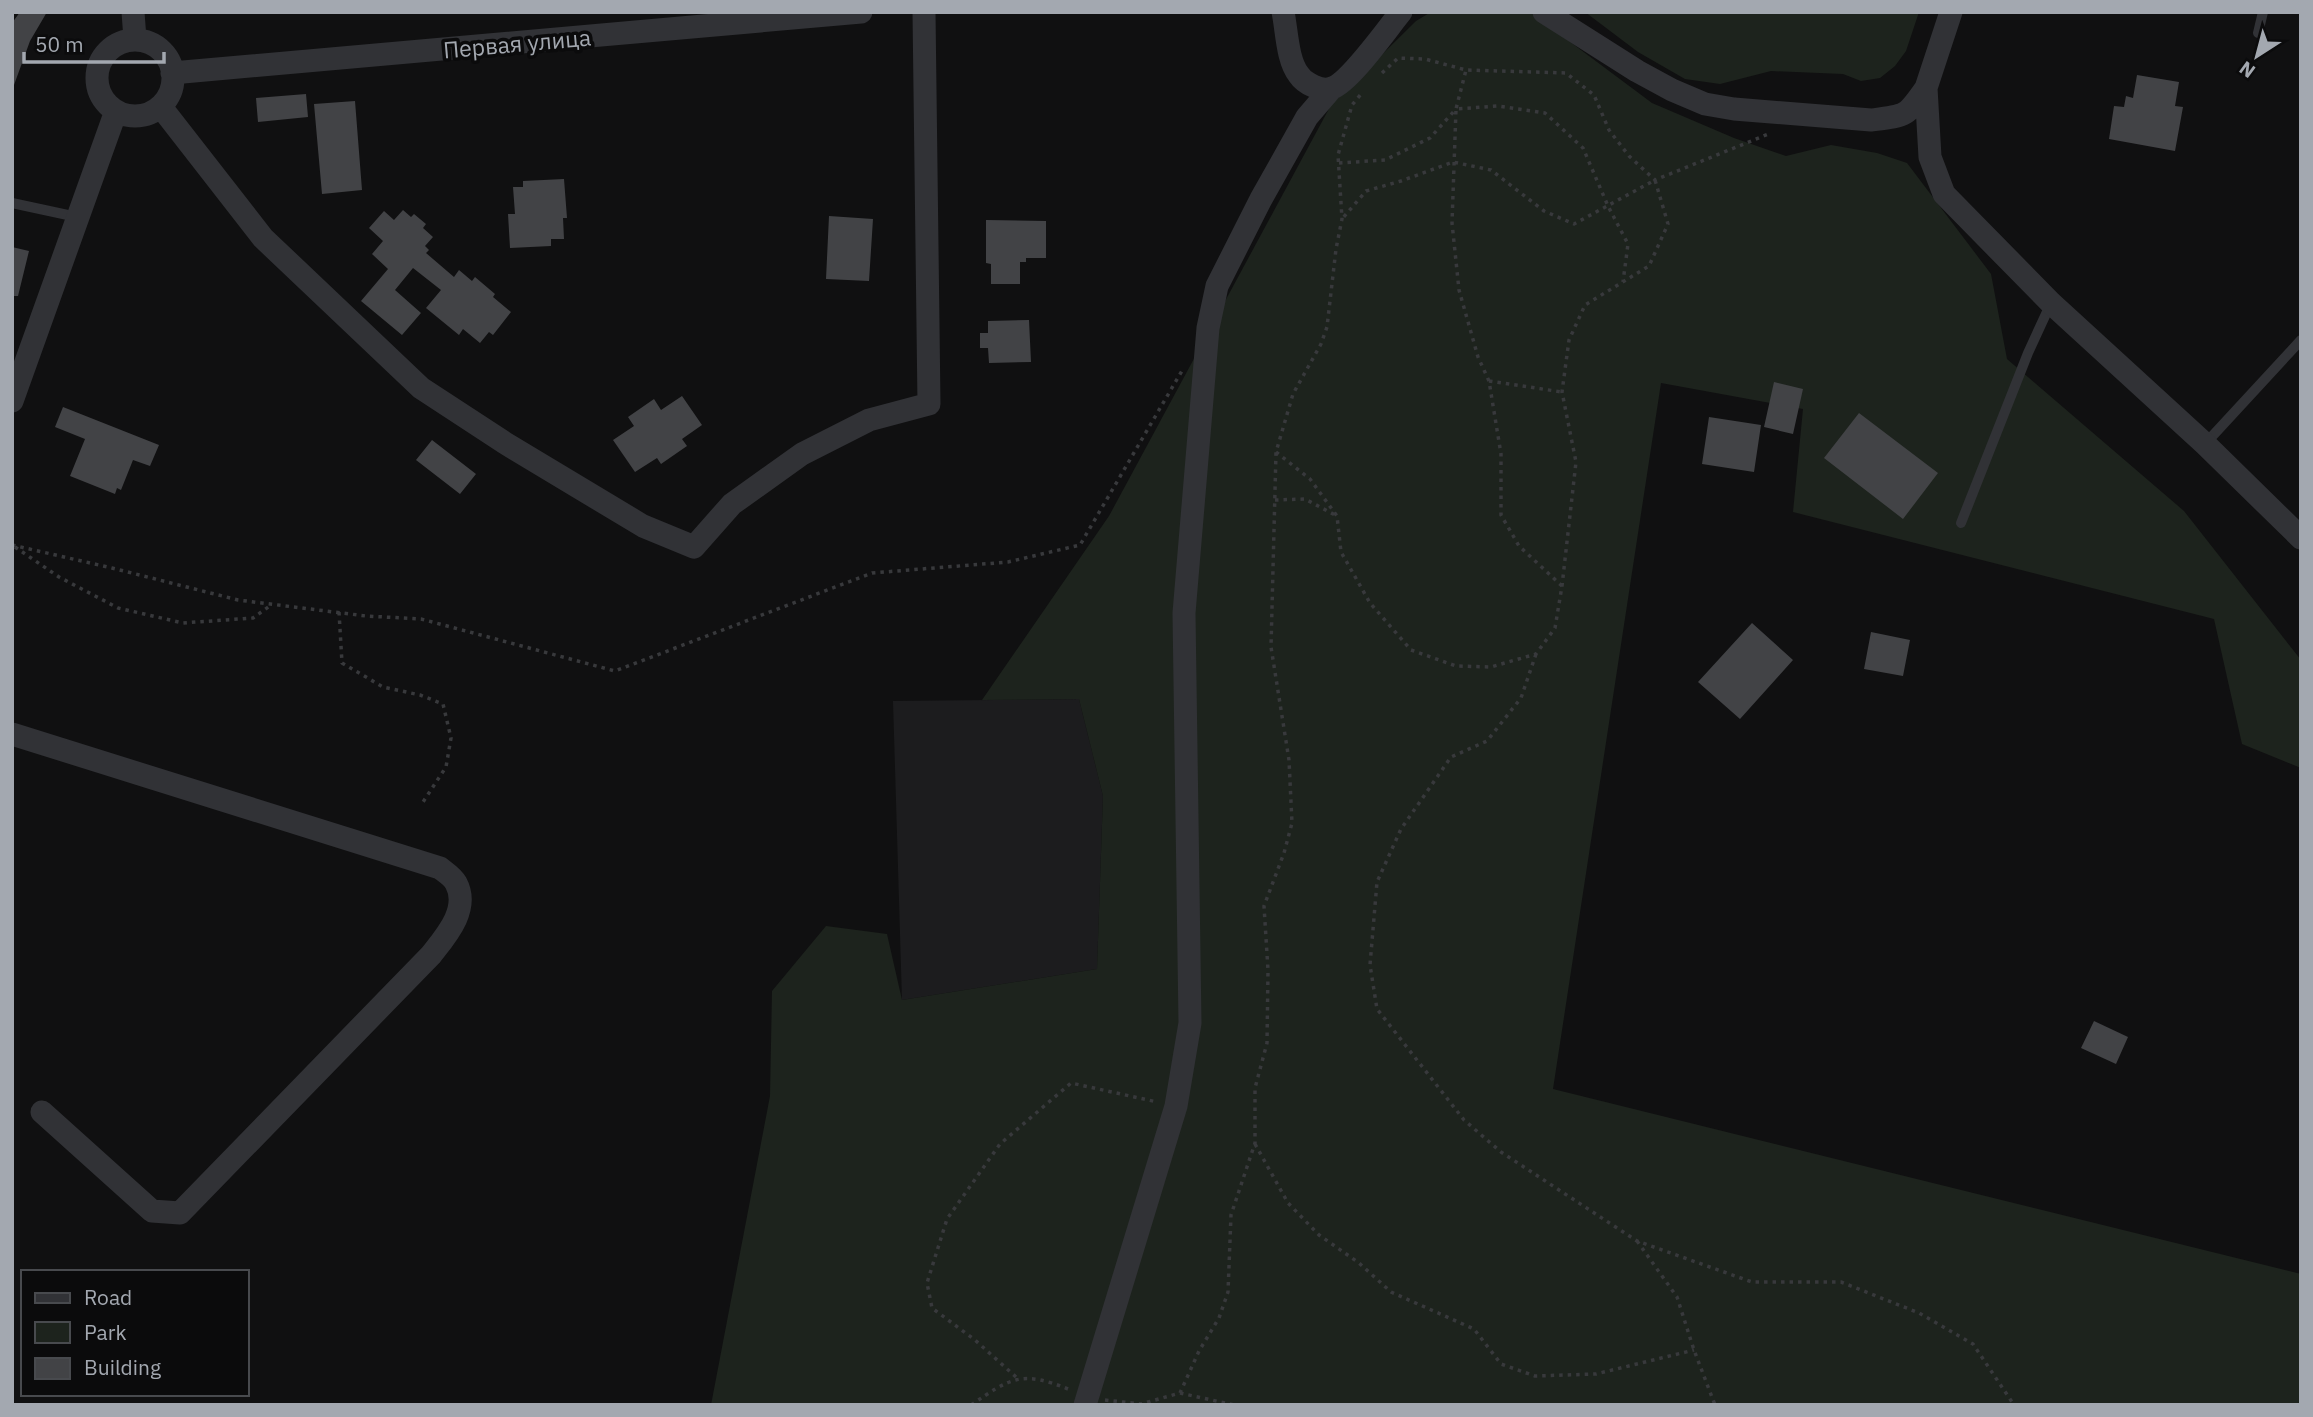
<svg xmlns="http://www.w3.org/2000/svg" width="2313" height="1417" font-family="'IBM Plex Sans',sans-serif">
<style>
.built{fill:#1c1c1e}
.green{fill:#1d231d}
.building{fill:#424346}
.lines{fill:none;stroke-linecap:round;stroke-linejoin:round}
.path{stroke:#38393c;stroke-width:3.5;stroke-dasharray:3.5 5;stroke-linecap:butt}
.lane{stroke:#313236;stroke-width:10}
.street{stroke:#313236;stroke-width:23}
.labels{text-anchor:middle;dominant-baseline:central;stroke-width:7;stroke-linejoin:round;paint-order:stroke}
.street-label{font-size:23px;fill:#a3a8b0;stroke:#0b0b0c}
</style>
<rect width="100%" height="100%" fill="#101011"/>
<path class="built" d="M1079,699L1103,796L1097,969L902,1000L893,701Z"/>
<path class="green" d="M1431,12H1530L1652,103L1734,138L1786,156L1831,145L1877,153L1907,163L1991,274L2007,359L2184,511L2301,660V768L2242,744L2214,619L1793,512L1803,409L1661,383L1553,1089L2301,1274V1405H711L770,1096L772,991L826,926L887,934L902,1000L1097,969L1103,796L1079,699L982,700L1109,516L1331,105L1416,21Z
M1585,12H1919L1906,51L1895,66L1880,78L1861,81L1843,74L1771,71L1720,84L1685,79L1638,52Z"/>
<path class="building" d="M20,12H47L30,41L14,85H12V23Z
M2137,75L2179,82L2175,106L2183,107L2175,151L2109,139L2114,106L2124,107L2126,96L2133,98Z
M306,94L308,117L258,122L256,98Z
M355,101L362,190L322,194L314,104Z
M564,179L567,218H563L564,239H551V246L510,248L508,214H515L513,187H523V181Z
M403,210L411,217L414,214L426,224L423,228L433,237L425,246L429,250L426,253L454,277L459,270L472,281L475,277L495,294L493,297L511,312L493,335L489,332L480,343L463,329L459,335L426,308L441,290L413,268L395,290L421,313L402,335L361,301L388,269L372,254L383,241L369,228L384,211L394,220Z
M829,216L873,219L869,281L826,279Z
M986,220L1046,221V258H1026V262H1020V284H991V264L986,263Z
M12,247L29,251L18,296H12Z
M1029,320L1031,362L989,363L988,348H980V333H988V321Z
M1774,382L1803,389L1793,434L1764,427Z
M682,396L702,425L682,439L687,446L661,464L657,458L635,472L613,440L634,426L628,417L654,399L661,410Z
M63,407L159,445L150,466L133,460L121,490L117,488L115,494L70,476L85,439L55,427Z
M1859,413L1938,473L1903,519L1824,458Z
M1709,417L1761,425L1754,472L1702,464Z
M432,440L476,474L460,494L416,460Z
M1752,623L1793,660L1740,719L1698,682Z
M1871,632L1910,640L1903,676L1864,669Z
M2094,1021L2128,1037L2116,1064L2081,1048Z"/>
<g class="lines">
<path class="path" d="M1382,73L1398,58L1425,59L1466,70L1566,73L1594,95L1609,130L1629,156L1655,180L1771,133
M1339,163L1385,160L1430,138L1456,109L1466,70
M1489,381L1562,392
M1276,452L1310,479L1337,516L1341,552L1370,603L1411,650L1456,666L1491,667L1536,654L1555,628L1562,586L1576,462L1562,392L1569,340L1585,305L1649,266L1668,224L1655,180L1574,224L1544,211L1491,170L1453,162L1401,181L1366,191L1342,219
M1275,500L1305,499L1335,515
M12,545L112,568L238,600L366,616L421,619L615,671L872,573L1008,562L1080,545L1183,369
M15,547L59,577L118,608L183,623L253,618L271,605
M1562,586L1519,546L1501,515V454L1489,381L1478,357L1459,290L1452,223L1456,109L1498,106L1545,113L1583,148L1608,206L1628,244L1623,282
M339,612L342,663L383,687L420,695L443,704L451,738L446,767L423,802
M1536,654L1521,698L1487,741L1451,757L1401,829L1377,882L1370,965L1377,1009L1464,1120L1501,1152L1637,1241L1752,1282H1841L1919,1313L1973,1344L2014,1405
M1255,1144L1288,1203L1319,1235L1359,1263L1391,1292L1474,1329L1501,1364L1535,1376L1596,1374L1694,1350
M1637,1241L1677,1297L1694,1350L1715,1405
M1016,1377L975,1340L932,1308L927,1283L947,1219L1000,1144L1071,1083L1157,1102
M1180,1393L1234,1405
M1105,1400L1141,1404L1180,1393L1199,1351L1219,1318L1228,1292L1231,1215L1255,1143V1088L1267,1043L1268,970L1264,906L1284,853L1292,823L1289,760L1271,647L1276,452L1293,394L1321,344L1327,327L1336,249L1342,219L1338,155L1352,105L1362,93
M971,1405C1011,1378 1021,1370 1068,1389"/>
<path class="lane" d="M2258,33L2263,12
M12,203L77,217
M2205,444L2301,340
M1961,523L2028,353L2051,303"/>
<path class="street" d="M133,12L135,39
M1283,12C1287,31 1287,60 1299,75C1305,84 1322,92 1332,88C1350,82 1387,29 1401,12
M1544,12L1637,71L1672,90L1705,104L1734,109L1871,120C1906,116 1906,117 1926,88
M1951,12L1926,88L1930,157L1944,194L2051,303L2205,444L2301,538
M97 78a38 38 0 1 1 76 0a38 38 0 1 1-76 0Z
M172,73L861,12
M161,107L263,238L421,388L505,443L643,526L694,547L732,504L802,454L869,420L929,404L924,12
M12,401L116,111
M12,734L440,868C445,872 453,877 456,883C470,909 446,936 431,955L180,1213L152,1211L42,1112
M1085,1405L1176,1106L1190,1023L1184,613L1208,328L1217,286L1261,199L1307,117L1331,89"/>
</g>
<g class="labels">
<g class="street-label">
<text transform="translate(517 43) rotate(-5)">Первая улица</text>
</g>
</g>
<rect width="2313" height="1417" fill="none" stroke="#a3a8b0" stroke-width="28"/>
<rect x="21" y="1270" width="228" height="126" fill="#0b0b0c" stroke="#484a4e" stroke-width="2"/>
<rect x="35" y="1293" width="35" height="10" fill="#313236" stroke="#484a4e" stroke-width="2"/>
<text x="84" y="1305" font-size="21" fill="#a3a8b0">Road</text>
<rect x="35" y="1322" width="35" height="21" fill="#1d231d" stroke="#484a4e" stroke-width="2"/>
<text x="84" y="1340" font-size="21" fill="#a3a8b0">Park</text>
<rect x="35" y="1358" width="35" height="21" fill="#424346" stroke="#484a4e" stroke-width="2"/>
<text x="84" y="1375" font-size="21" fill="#a3a8b0">Building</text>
<g transform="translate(2257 56) rotate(216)" stroke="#0b0b0c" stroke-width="5" paint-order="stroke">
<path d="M0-5L12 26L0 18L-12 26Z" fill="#a3a8b0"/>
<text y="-10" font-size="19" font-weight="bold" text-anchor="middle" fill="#a3a8b0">N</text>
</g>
<path d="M24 52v10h140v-10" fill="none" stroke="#a3a8b0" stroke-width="3.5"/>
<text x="35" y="52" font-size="21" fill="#a3a8b0" stroke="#0b0b0c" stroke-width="5" paint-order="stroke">50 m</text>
</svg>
